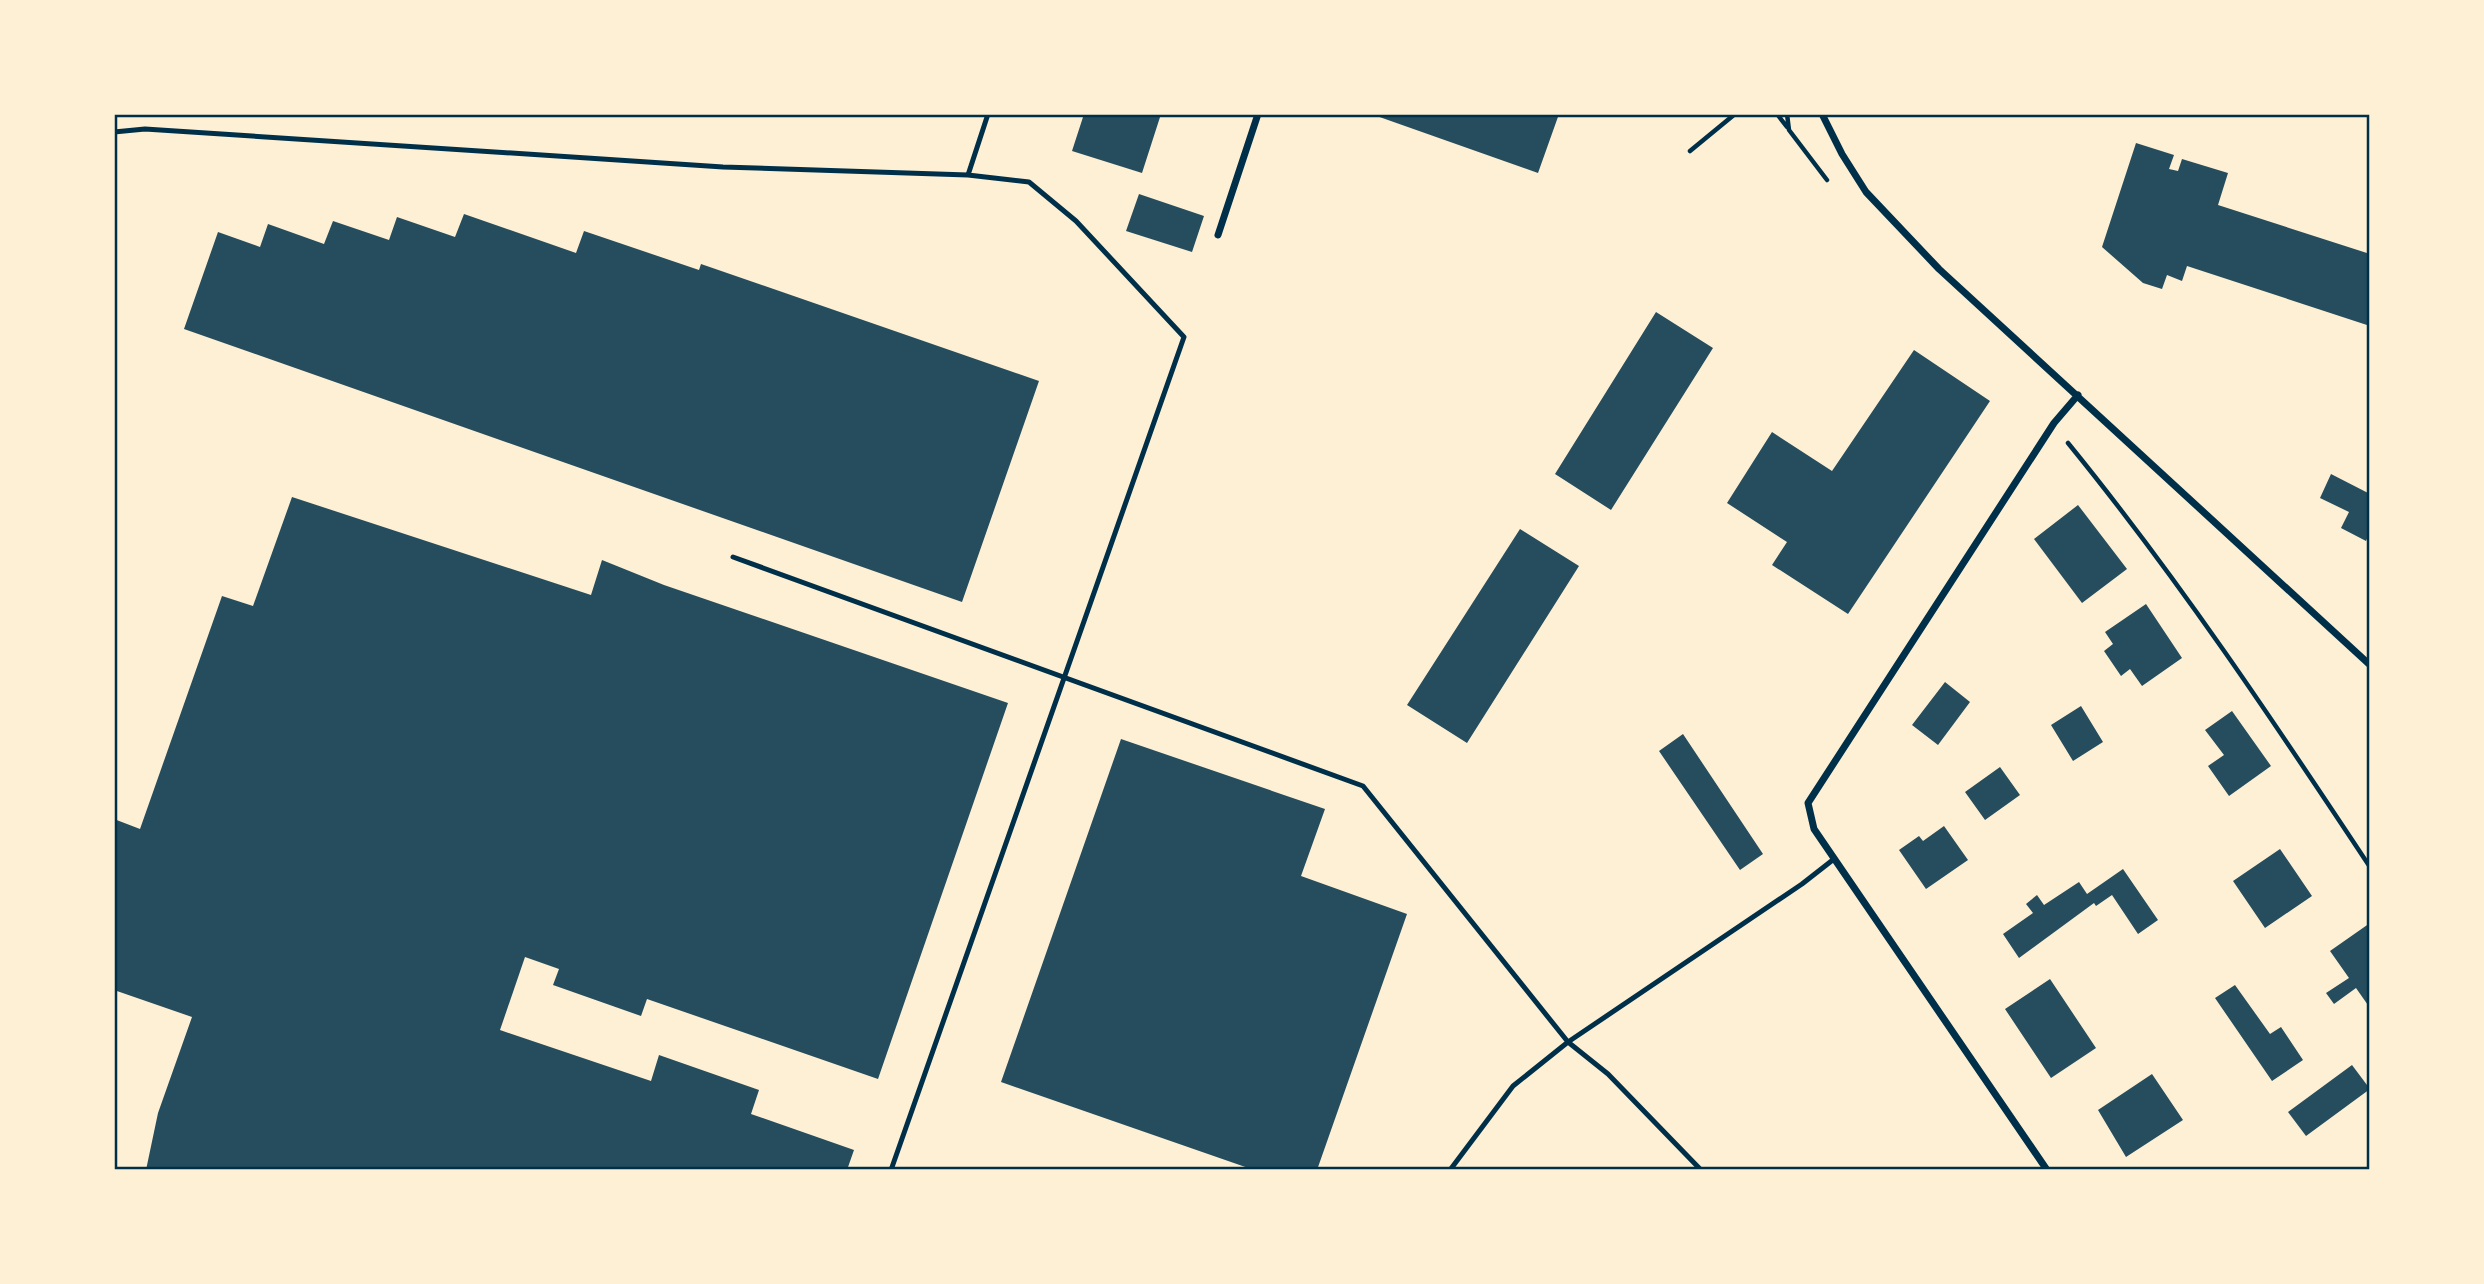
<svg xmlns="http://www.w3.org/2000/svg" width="2484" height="1284" font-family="Rubik,sans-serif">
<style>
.building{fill:#264d5e}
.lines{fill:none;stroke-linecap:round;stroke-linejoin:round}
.path{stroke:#003049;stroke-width:4.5}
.service{stroke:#003049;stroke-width:5}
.minor{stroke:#003049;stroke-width:7}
.neatline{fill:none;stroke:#003049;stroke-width:2.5}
</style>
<rect width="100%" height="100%" fill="#fdf0d5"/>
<path class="building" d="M1084,114H1161L1142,173L1072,151Z
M1371,114H1559L1538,173Z
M2136,143L2174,155L2169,169L2178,171L2182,159L2228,173L2218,205L2370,254V326L2187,266L2182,281L2167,275L2162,289L2143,283L2102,247Z
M1139,194L1204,216L1192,252L1126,231Z
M464,214L576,253L584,231L699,270L701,264L1039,381L962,602L184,329L218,232L260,247L268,224L324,244L333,221L389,240L397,217L455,237Z
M1656,312L1713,348L1611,510L1555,474Z
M1914,350L1990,401L1848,614L1772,565L1787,542L1727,503L1772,432L1832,471Z
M2331,474L2370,494V532L2366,541L2341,528L2349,512L2320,498Z
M292,497L591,595L602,560L664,585L1008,703L878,1079L647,999L641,1016L553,985L559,969L525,957L500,1030L651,1081L659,1055L759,1090L751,1114L854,1150L847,1170H146L158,1113L192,1017L114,990V819L140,829L222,596L253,606Z
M2078,505L2127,569L2082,603L2034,539Z
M1520,529L1579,566L1467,743L1407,705Z
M2146,604L2182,658L2142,686L2130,669L2121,676L2104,651L2113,644L2105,632Z
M1945,682L1970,702L1938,745L1912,725Z
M2081,706L2103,742L2073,761L2051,725Z
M2232,711L2271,766L2229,796L2208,766L2224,755L2205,730Z
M1683,734L1763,854L1740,870L1659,751Z
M1121,739L1325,809L1301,876L1407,914L1317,1170H1254L1001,1082Z
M2000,767L2020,795L1985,820L1965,792Z
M1944,826L1968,860L1926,889L1899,850L1919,836L1923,841Z
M2280,849L2312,896L2265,928L2233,881Z
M2123,869L2158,920L2138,934L2112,895L2096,906L2094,903L2019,958L2003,934L2033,913L2026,904L2037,895L2044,905L2079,882L2087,894Z
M2370,923V1008L2356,988L2334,1004L2326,993L2349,978L2330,951Z
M2050,979L2096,1048L2051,1078L2005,1009Z
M2235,985L2270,1034L2281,1027L2303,1060L2272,1081L2215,998Z
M2352,1065L2370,1089L2306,1136L2288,1112Z
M2152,1074L2183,1120L2126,1157L2098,1110Z"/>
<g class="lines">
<path class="path" d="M1777,114L1787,127
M1787,114L1789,130L1827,180
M1690,151L1735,114
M2068,443C2178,578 2274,722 2370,867"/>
<path class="service" d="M114,132L145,129L723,167L968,175L988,114
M733,557L1363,786L1568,1042L1608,1074L1701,1170
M891,1170L1184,337L1076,221L1029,182L968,175
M1450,1170L1513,1086L1568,1042L1802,884L1834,859"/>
<path class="minor" d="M1822,114L1842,154L1866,192L1939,269L2370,665
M1218,235L1258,114
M2047,1170L1814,829L1808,803L2054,423L2078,395"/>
</g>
<rect width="2484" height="1284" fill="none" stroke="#fdf0d5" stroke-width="231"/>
<rect x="116" y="116" width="2252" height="1052" class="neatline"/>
</svg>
